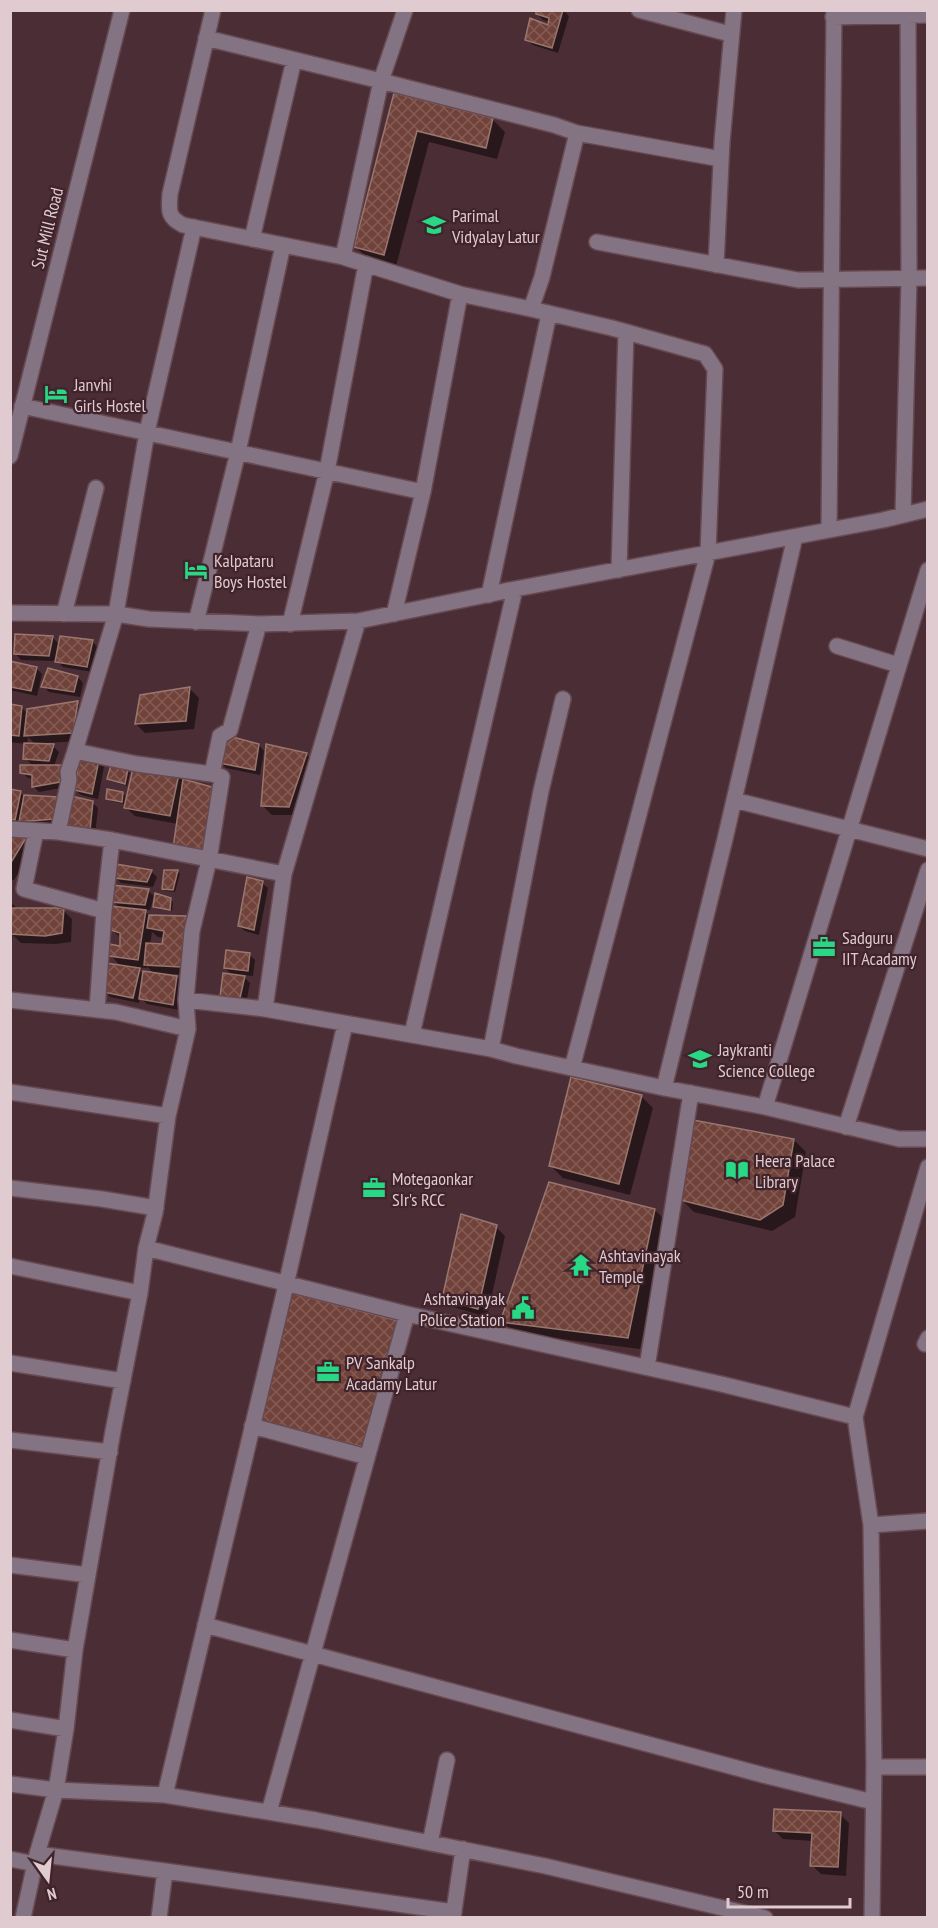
<svg xmlns="http://www.w3.org/2000/svg" width="938" height="1928" font-family="'PT Sans Narrow',sans-serif">
<style>
.shadow{fill:#0007;fill-rule:evenodd}
.building{fill:url(#building-cross-hatch);stroke:#99766e;stroke-width:1.5}
.lines{fill:none;stroke-linecap:round;stroke-linejoin:round}
.minor-casing{stroke:#664951;stroke-width:18}
.minor{stroke:#847382;stroke-width:15}
.labels{text-anchor:middle;dominant-baseline:central;stroke-width:4.5;stroke-linejoin:round;paint-order:stroke}
.poi-label{font-size:18px;fill:#dfcbd0;stroke:#40232b;text-anchor:start}
.street-label{font-size:18px;fill:#dfcbd0;stroke:#40232b}
</style>
<defs>
<pattern id="building-cross-hatch" width="8" height="8" patternUnits="userSpaceOnUse" patternTransform="scale(1.5)"><rect width="8" height="8" fill="#704239"/><path d="M0 0l8 8M0 8l8-8" fill="none" stroke="#845c55"/></pattern>
</defs>
<rect width="100%" height="100%" fill="#4b2d35"/>
<path class="shadow" d="M563,10L569,16L558,53L533,45L527,39L549,27L550,22L543,20L537,14Z
M396,95L493,120L505,132L497,159L429,142L396,266L368,259L356,247Z
M52,637L60,645L61,638L93,642L98,648L93,672L63,667L55,659L54,661L21,660L16,654Z
M10,663L36,668L42,674L37,696L10,690Z
M78,677L83,683L80,697L49,692L43,686Z
M190,689L199,698L194,729L145,733L136,724L141,696Z
M77,703L86,711L82,741L45,743V746H53L59,752L54,766H62L66,787L39,792L33,786V779L28,778L22,772L33,766L25,758L26,744L10,742V705L21,707L28,714ZM28,737L36,745H27Z
M259,745L264,751L260,775L226,768L220,762Z
M306,754L315,763L297,815H272L263,806Z
M98,762L104,767L98,799L81,795L75,790Z
M128,771L130,773L127,786L111,781L109,778Z
M178,776L183,780L212,788L221,797L212,860L178,824L135,816L126,808Z
M10,791L20,793L24,796L58,798L60,824L26,827L21,821L20,825L10,823Z
M123,793L125,796L124,804L110,801L108,799Z
M92,802L98,808L95,835L72,832Z
M10,836L25,839L34,848L14,880H10Z
M151,871L157,877L153,887L121,883L116,878Z
M177,871L180,874L175,892L166,891L163,888Z
M262,883L268,888L259,935L245,931L239,926Z
M148,891L154,896L150,910H143L150,916L188,917L190,975L174,974L183,983L179,1010L147,1004L140,997L139,1003L110,997L105,991L122,967L110,955L121,948V938L110,928L121,909L113,901ZM152,932L158,937L165,938L164,945H150ZM147,966L154,974L144,975L136,967L147,968Z
M170,899L173,902L172,911L157,909L155,906Z
M10,902L18,909L63,910L72,919L71,942L55,944L21,943L13,935L10,947Z
M249,954L255,960L253,976L242,975L250,983L246,1003L227,1002L233,976L225,968Z
M641,1096L653,1108L630,1195L563,1178L551,1166Z
M794,1140L806,1152L795,1217L772,1231L694,1212L682,1200Z
M655,1210L667,1222L640,1349L514,1333L502,1321Z
M496,1227L505,1236L487,1317L453,1307L444,1298Z
M398,1322L410,1334L376,1458L273,1434Z
M840,1814L849,1823L846,1876L821,1874L812,1865L813,1841L783,1839L774,1830Z"/>
<path class="building" d="M536,10H563L552,48L525,40L530,18L548,25L549,18L536,14Z
M394,93L493,118L486,148L417,131L384,255L354,247Z
M15,634L53,636L49,656L14,654Z
M60,636L93,640L87,667L55,662Z
M10,661L37,667L31,691L10,687Z
M48,668L78,676L74,692L41,687Z
M190,687L186,721L135,724L140,695Z
M78,701L73,733L24,736L27,709Z
M10,704L22,706L19,736L10,735Z
M229,736L259,744L255,770L219,763Z
M24,743L54,744L49,761L23,759Z
M266,744L307,753L289,807L261,806Z
M80,757L99,760L92,794L74,790Z
M20,765H63L60,782L32,787V775L20,773Z
M111,765L128,769L125,784L107,779Z
M133,768L179,774L170,816L124,808Z
M183,779L212,787L204,852L173,848Z
M10,789L21,791L15,820L10,819Z
M107,789L123,792L122,802L106,799Z
M24,795L59,797L54,819L19,822Z
M71,796L93,801L90,830L65,826Z
M10,835L26,838L10,864Z
M116,864L152,870L147,882L114,878Z
M164,870H178L173,890L162,889Z
M247,877L263,881L254,930L238,926Z
M112,885L149,889L145,905L111,902Z
M155,893L171,898L170,910L153,907Z
M110,906L146,910L138,960L109,956V944L120,946V933L108,929Z
M12,908H64L62,933L45,936L10,934Z
M149,915L188,916L181,967L144,965L146,943L162,944L164,931L147,928Z
M226,950L250,953L248,971L224,968Z
M106,963L140,968L133,998L103,992Z
M143,971L177,976L173,1005L139,999Z
M223,973L245,976L240,998L220,997Z
M571,1077L642,1095L619,1184L549,1166Z
M693,1120L794,1139L783,1205L760,1220L680,1200Z
M549,1182L655,1209L628,1338L500,1322Z
M461,1214L497,1225L478,1309L442,1299Z
M291,1293L399,1321L364,1447L260,1423Z
M774,1809L841,1812L838,1867L810,1866L812,1833L773,1831Z"/>
<g class="lines">
<g class="minor-casing">
<path id="minor" d="M213,10L170,194C169,210 167,217 183,225L343,257L460,294L531,309
M639,10L730,34
M833,17L928,15
M206,38L381,81L405,10
M194,227L147,432L116,614L75,751L137,764L212,774
M252,239L294,60
M597,242L798,280L928,278
M343,257L381,81L554,125L577,133L721,159
M716,265L722,142L734,10
M22,406L423,492
M10,456L122,10
M903,515L909,278L908,10
M829,530L834,10
M619,570L626,332
M489,595L549,314
M10,613L116,614L149,619L259,624L358,621L515,589L883,520L928,509
M64,614L96,488
M394,614L423,492L460,294
M196,622L238,452L283,245
M290,624L327,471L366,264
M837,646L898,665
M734,800L928,849
M10,829L58,832L112,840L284,874
M36,831L24,889L104,911
M58,832L69,780L68,772L75,751
M10,1000L116,1012L188,1029
M186,1000L265,1009L491,1049L516,1056L664,1088L765,1107L899,1139H928
M265,1009L284,874L358,621
M97,1010L104,911L112,840
M412,1034L515,589
M491,1049L541,791L563,699
M572,1068L708,553L715,369L705,354L612,328L531,309L542,277L577,133
M664,1088L725,839L795,537
M10,1092L168,1116
M765,1107L928,570
M846,1127L928,870
M10,1188L102,1199L156,1208
M146,1248L407,1314L721,1384L855,1417
M10,1266L140,1293
M925,1344L928,1338
M10,1363L123,1381
M647,1367L691,1093
M252,1426L367,1457
M10,1440L110,1452
M871,1525L928,1521
M10,1565L88,1575
M205,1625L763,1775L873,1802
M10,1640L75,1650
M10,1720L66,1729
M874,1767H928
M10,1784L56,1790L165,1795L316,1820L545,1866L765,1918
M165,1795L286,1285L345,1024
M269,1812L407,1314
M430,1843L447,1760
M37,1854L165,1871
M10,1859L35,1864
M23,1918L37,1854L56,1790L66,1729L75,1650L113,1431L140,1293L146,1248L155,1213L168,1116L188,1029L186,1000L192,931L209,860L222,777L212,774L220,736L230,730L259,624
M159,1918L165,1871L454,1912
M453,1918L463,1849
M872,1918L874,1767L871,1525L855,1417L928,1167"/>
</g>
<use href="#minor" class="minor"/>
</g>
<defs>
<g id="school-bare" transform="scale(1.8)"><path d="M0-5L7-2L0 1L-7-2ZM-4 1L0 2.5L4 1V4Q0 6-4 4Z" fill="#29d885" stroke="#40232b" stroke-width="2.5" paint-order="stroke"/></g>
<g id="hotel-bare" transform="scale(1.8)"><path d="M-6-4.5h1.5V1H6V5H4.5V3h-9V5H-6ZM-4 0a1.8 1.8 0 1 1 3.6 0ZM.5 0V-2.5h3Q6-2.5 6 0Z" fill="#29d885" stroke="#40232b" stroke-width="2.5" paint-order="stroke"/></g>
<g id="office-bare" transform="scale(1.8)"><path d="M-6-3h4V-5.5h4V-3h4V5H-6ZM-1-4.5V-3h2v-1.5ZM-6 0V1H6V0Z" fill="#29d885" stroke="#40232b" stroke-width="2.5" paint-order="stroke"/></g>
<g id="university-bare" transform="scale(1.8)"><path d="M0-5L7-2L0 1L-7-2ZM-4 1L0 2.5L4 1V4Q0 6-4 4Z" fill="#29d885" stroke="#40232b" stroke-width="2.5" paint-order="stroke"/></g>
<g id="library-bare" transform="scale(1.8)"><path d="M-6-4Q-3-5.5-.7-3.5V5Q-3 3-6 4ZM6-4Q3-5.5 .7-3.5V5Q3 3 6 4Z" fill="#29d885" stroke="#40232b" stroke-width="2.5" paint-order="stroke"/></g>
<g id="temple-bare" transform="scale(1.8)"><path d="M0-6L5-2H3V0L6.5 2.5H4V6H1.5V3h-3V6H-4V2.5H-6.5L-3 0V-2H-5Z" fill="#29d885" stroke="#40232b" stroke-width="2.5" paint-order="stroke"/></g>
<g id="civic-bare" transform="scale(1.8)"><path d="M-.6-6.5H3V-4.5H.6V-3L4-1V1h2V6H-6V1h2V-1L-.6-3ZM-1.2 2.5V6h2.4V2.5Z" fill="#29d885" stroke="#40232b" stroke-width="2.5" paint-order="stroke"/></g>
</defs>
<g fill-rule="evenodd">
<use href="#school-bare" x="434" y="225"/>
<use href="#hotel-bare" x="56" y="394"/>
<use href="#hotel-bare" x="196" y="570"/>
<use href="#office-bare" x="824" y="947"/>
<use href="#university-bare" x="700" y="1059"/>
<use href="#library-bare" x="737" y="1170"/>
<use href="#office-bare" x="374" y="1188"/>
<use href="#temple-bare" x="581" y="1265"/>
<use href="#civic-bare" x="523" y="1308"/>
<use href="#office-bare" x="328" y="1372"/>
</g>
<g class="labels">
<g class="poi-label">
<text x="452" y="215">Parimal<tspan x="452" dy="21">Vidyalay Latur</tspan></text>
<text x="74" y="384">Janvhi<tspan x="74" dy="21">Girls Hostel</tspan></text>
<text x="214" y="560">Kalpataru<tspan x="214" dy="21">Boys Hostel</tspan></text>
<text x="842" y="937">Sadguru<tspan x="842" dy="21">IIT Acadamy</tspan></text>
<text x="718" y="1049">Jaykranti<tspan x="718" dy="21">Science College</tspan></text>
<text x="755" y="1160">Heera Palace<tspan x="755" dy="21">Library</tspan></text>
<text x="392" y="1178">Motegaonkar<tspan x="392" dy="21">SIr's RCC</tspan></text>
<text x="599" y="1255">Ashtavinayak<tspan x="599" dy="21">Temple</tspan></text>
<text x="505" y="1298" text-anchor="end">Ashtavinayak<tspan x="505" dy="21">Police Station</tspan></text>
<text x="346" y="1362">PV Sankalp<tspan x="346" dy="21">Acadamy Latur</tspan></text>
</g>
<g class="street-label">
<text transform="translate(47 228) rotate(-76)">Sut Mill Road</text>
</g>
</g>
<rect width="938" height="1928" fill="none" stroke="#dfcbd0" stroke-width="24"/>
<g transform="translate(48 1880) rotate(165)" stroke="#40232b" stroke-width="4.5" paint-order="stroke">
<path d="M0-4.5L10 22L0 15L-10 22Z" fill="#dfcbd0"/>
<text y="-9" font-size="16" font-weight="bold" text-anchor="middle" fill="#dfcbd0">N</text>
</g>
<path d="M728 1898v9h122v-9" fill="none" stroke="#dfcbd0" stroke-width="3"/>
<text x="737" y="1898" font-size="18" fill="#dfcbd0" stroke="#40232b" stroke-width="4.5" paint-order="stroke">50 m</text>
</svg>
